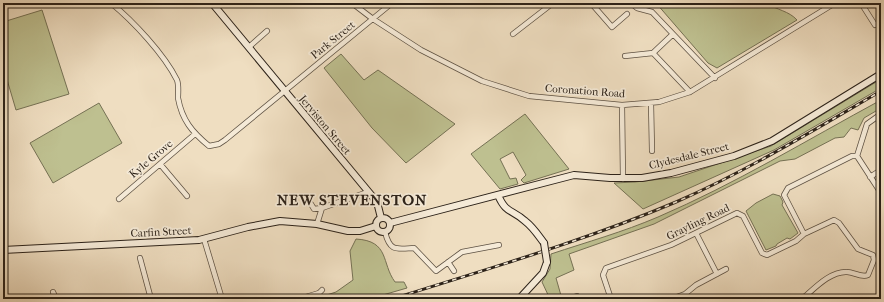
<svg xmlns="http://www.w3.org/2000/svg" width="884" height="302" font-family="'IM FELL French Canon',serif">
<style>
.green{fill:#bec090;stroke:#757154}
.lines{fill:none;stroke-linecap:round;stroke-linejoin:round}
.street-casing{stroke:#5d5143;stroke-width:6}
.secondary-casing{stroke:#2c2219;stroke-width:8}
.street{stroke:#f5ead7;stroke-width:4.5}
.secondary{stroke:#f5ead7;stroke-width:6}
.rail-casing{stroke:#2c2219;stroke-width:3}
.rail{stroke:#f5ead7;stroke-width:1.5;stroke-dasharray:4.5;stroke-linecap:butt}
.secondary-bridge-casing{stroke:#2c2219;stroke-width:8;stroke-linecap:butt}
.secondary-bridge{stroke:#f5ead7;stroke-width:6}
.labels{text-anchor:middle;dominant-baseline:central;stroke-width:3.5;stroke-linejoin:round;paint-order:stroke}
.street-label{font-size:11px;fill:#2c2219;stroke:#f5ead7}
.district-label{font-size:15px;font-weight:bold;letter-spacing:1px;fill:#2c2219;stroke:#f5ead7}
</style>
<rect width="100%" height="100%" fill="#efdec1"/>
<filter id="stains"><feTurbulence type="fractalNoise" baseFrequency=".005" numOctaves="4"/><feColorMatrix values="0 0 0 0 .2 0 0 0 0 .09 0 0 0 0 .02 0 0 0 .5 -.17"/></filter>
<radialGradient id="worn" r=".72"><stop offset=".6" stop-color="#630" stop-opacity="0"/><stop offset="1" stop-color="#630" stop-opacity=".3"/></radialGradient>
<path class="green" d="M656,3H766C777,10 789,11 797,20L717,68L708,63Z
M42,10L69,94L16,110L3,66V22Z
M341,54L364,80L378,70L455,124L406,163L372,128L324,68Z
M881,79V88L774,150L643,209L614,183L635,182L679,177L771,146Z
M881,100V108L864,118L858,130L851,128L844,137L835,138L795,159L780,161L654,224L569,254L574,270L556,278L562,299H550L542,282L550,269L551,254C587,242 623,232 658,217C735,184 807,140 881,100Z
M99,103L122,143L53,183L30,143Z
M525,114L569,169L524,183L521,180L526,175L513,152L500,159L510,179L516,178L518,184L500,189L471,154Z
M773,194L780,196L783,202L782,205L798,233L790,239L787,238L777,244L776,246L766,250L746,211L756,203Z
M356,239C390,241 381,263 395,282H404L407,288L369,299H314L336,292L353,280L350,251Z"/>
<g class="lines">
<g class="street-casing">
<path id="street" d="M111,3C133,21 164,54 177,80C179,85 178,93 178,98C182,120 192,132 209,146L219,144L225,140L392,3
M352,3L373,19L421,50L482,81L529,96L622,105L659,102L690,92L835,3
M492,3H494
M591,3L612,27L627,14
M631,3L637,8L652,12L715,78
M861,3L875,25
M59,4V3
M513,34L553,3
M673,34L653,53L690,92
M249,47L267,31
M625,56L653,53
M651,103L652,151
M622,105L623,179
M857,156L867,124L881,114
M160,164L187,196
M870,177L881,170
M119,199L195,134
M311,204L314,209L322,208
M317,224L322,208L368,192
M385,232C390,252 396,249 414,248L436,271L462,252L499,245
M696,233L717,274
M804,234L784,195L788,188L852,156H857L881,193
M204,239L222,299
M140,258L151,299
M448,262L454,271
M53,292L56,299
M299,299L319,293L322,290
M451,299H455
M569,299L577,296
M611,299L603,275L606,268L671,245L737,213L743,216L762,253L767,255L796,241L804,234L834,220L839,223L858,249L873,255L874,260L868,275C861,278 854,272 847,272C830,271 814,289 802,299
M671,299L685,294L696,285L726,269"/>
</g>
<g class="secondary-casing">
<path id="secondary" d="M212,3L377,202L381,218
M498,195C506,214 512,209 525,221C533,227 538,235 544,243
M376 225a7 7 0 1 1 14 0a7 7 0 1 1-14 0Z
M390,223L574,175L610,178H642L671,173L734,156L772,141L881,74
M3,250L199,240L248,227L280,221L317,224L348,231H360L376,226
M519,299L543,273L547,262"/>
</g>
<use href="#street" class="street"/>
<use href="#secondary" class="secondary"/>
<g class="rail-casing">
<path id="rail" d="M392,299C487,269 584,241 676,202C747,171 814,130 881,91"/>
</g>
<use href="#rail" class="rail"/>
<g class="secondary-bridge-casing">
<path id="secondary-bridge" d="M544,243L547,262"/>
</g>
<use href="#secondary-bridge" class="secondary-bridge"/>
</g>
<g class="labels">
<g class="street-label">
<text transform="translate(333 40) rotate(-39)">Park Street</text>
<text transform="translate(585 91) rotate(4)">Coronation Road</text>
<text transform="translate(325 125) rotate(50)">Jerviston Street</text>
<text transform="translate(689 156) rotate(-14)">Clydesdale Street</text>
<text transform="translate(151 159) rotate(-40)">Kyle Grove</text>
<text transform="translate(698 222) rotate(-26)">Grayling Road</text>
<text transform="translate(161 232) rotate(-3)">Carfin Street</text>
</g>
<g class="district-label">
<text x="352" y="200">NEW STEVENSTON</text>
</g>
</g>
<rect width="884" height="302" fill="none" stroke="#efdec1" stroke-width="16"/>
<rect x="4" y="4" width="876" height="294" fill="none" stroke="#2c2219" stroke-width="2"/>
<rect x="8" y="8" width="868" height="286" fill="none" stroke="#2c2219"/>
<rect width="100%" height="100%" filter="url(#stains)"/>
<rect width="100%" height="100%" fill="url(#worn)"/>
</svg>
